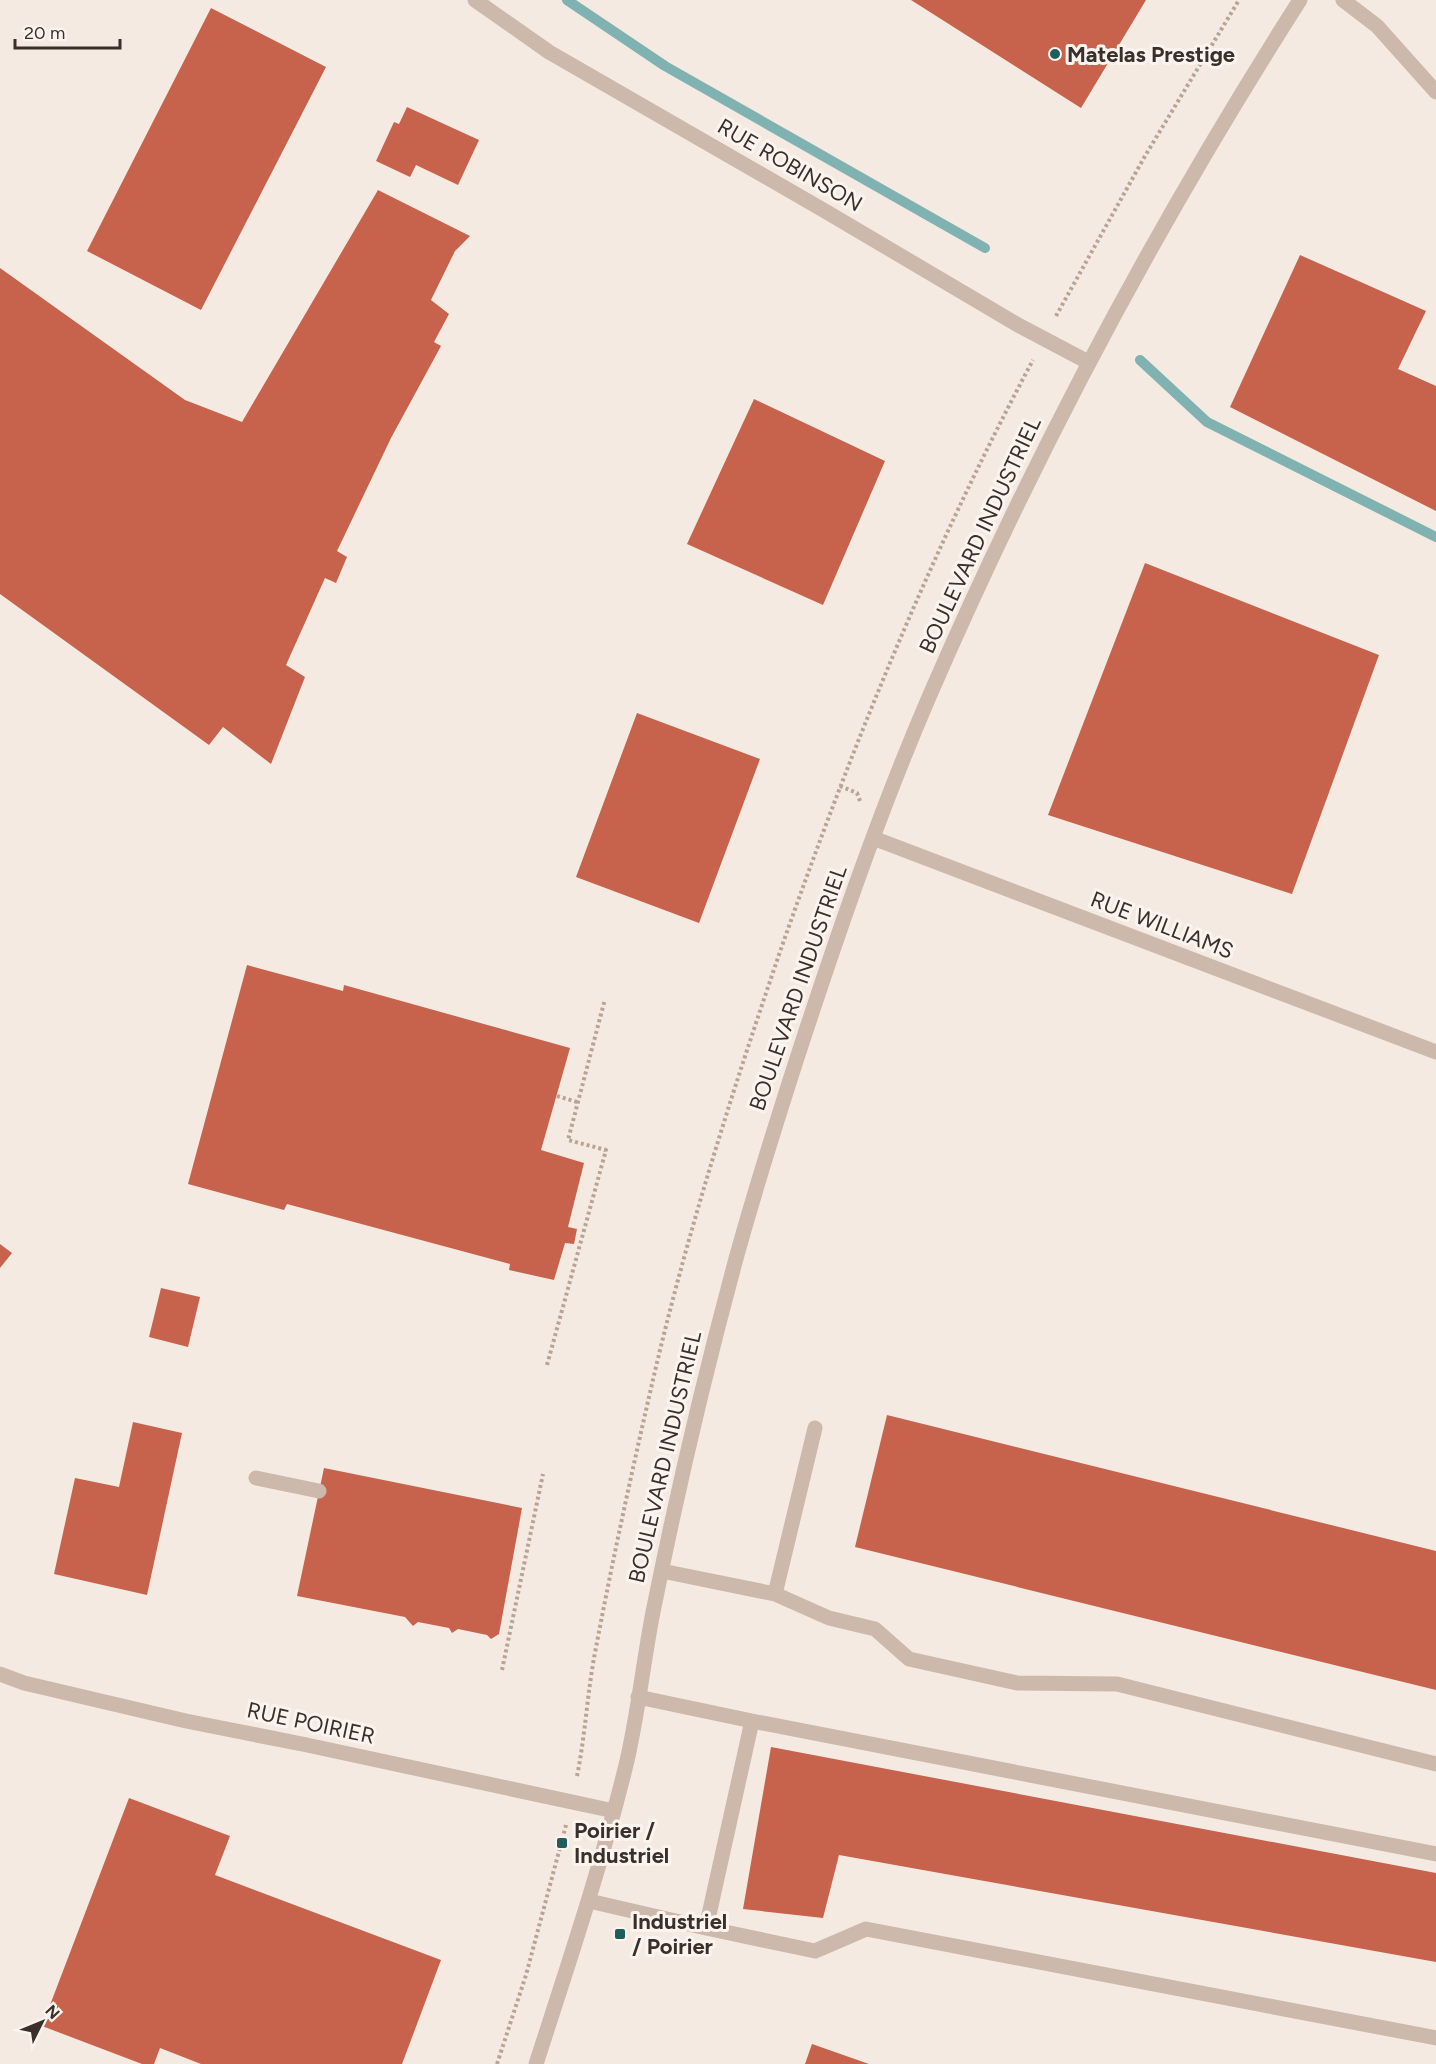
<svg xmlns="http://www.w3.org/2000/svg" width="1436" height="2064" font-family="Figtree,sans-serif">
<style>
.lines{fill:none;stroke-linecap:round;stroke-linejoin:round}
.stream{stroke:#7fb2b1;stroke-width:10}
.building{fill:#c7634c}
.path{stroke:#b9a396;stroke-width:4;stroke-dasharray:3 3;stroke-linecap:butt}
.minor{stroke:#cdb9ac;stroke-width:15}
.poi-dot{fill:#205d5d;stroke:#fbf4ee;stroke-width:2}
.labels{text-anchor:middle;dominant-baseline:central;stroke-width:6;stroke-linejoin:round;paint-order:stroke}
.poi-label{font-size:22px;font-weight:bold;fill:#3b2f2b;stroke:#fbf4ee;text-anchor:start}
.street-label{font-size:22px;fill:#3b2f2b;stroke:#fbf4ee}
</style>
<rect width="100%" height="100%" fill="#f4eae1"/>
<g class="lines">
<path class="stream" d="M567,0L665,66L985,248
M1140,360L1207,422L1436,537"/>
</g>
<path class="building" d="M911,0H1146L1081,108Z
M211,8L326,67L201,310L87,251Z
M407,107L479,140L458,185L416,165L410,177L376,161L394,122L399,124Z
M378,190L470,236L455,251L431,300L449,314L434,342L441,346L391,438L337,551L347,557L336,583L325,578L286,665L305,677L271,764L223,727L209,745L0,594V268L185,400L242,422Z
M1300,255L1426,311L1398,369L1436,386V511L1230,407Z
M754,399L885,461L823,605L687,544Z
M1145,563L1379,655L1292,894L1048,815Z
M637,713L760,759L699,923L576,877Z
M247,965L343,991L344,985L570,1048L541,1150L584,1163L568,1227L577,1229L574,1244L565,1243L554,1280L509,1270L510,1264L287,1204L284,1210L188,1184Z
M0,1244L12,1253L0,1268Z
M161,1288L200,1297L188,1347L149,1337Z
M887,1415L1436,1551V1690L855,1547Z
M133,1422L182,1433L147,1595L54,1574L75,1478L119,1487Z
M324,1468L522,1508L499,1634L491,1639L487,1635L458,1629L452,1633L449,1628L418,1622L413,1626L405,1617L297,1596Z
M771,1747L1436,1873V1962L839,1855L823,1918L743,1909Z
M129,1798L230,1836L215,1875L441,1960L402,2064H201L160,2048L154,2064H142L42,2026Z
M812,2044L869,2064H805Z"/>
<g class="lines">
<path class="path" d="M1056,316L1145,156L1239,0
M840,786L857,793L860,801
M557,1096L577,1102
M547,1365L606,1150L568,1140L605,999
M502,1670L543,1474
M577,1776C585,1737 587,1697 594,1658C612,1562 633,1466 655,1371C689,1227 734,1086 782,946C852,746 933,547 1033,360
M497,2064L526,1975L566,1825"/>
<path class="minor" d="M475,0L549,52L825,211L1018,325L1088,362
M1343,0L1377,26L1436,92
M873,838L1436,1052
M256,1478L319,1491
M662,1571L775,1594L815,1428
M775,1594L829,1618L875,1629L909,1659L1017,1683L1117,1684L1436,1764
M0,1674L24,1683L186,1721L307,1745L614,1811
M752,1721L1436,1854
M589,1901L706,1928L752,1721L638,1697
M706,1928L815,1951L866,1929L1436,2038
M536,2064C568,1965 601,1867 626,1765C638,1715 643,1663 653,1612C677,1492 705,1373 737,1255C756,1187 777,1120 799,1052C838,933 879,813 929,697C1034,455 1158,222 1300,0"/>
</g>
<g class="poi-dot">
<circle cx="1055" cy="54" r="6"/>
<rect x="556" y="1837" width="12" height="12" rx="3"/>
<rect x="614" y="1928" width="12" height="12" rx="3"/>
</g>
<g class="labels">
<g class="poi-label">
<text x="1067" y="54">Matelas Prestige</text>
<text x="574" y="1830">Poirier /<tspan x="574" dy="25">Industriel</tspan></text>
<text x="632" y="1921">Industriel<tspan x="632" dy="25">/ Poirier</tspan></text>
</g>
<g class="street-label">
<text transform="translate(790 165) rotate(30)">RUE ROBINSON</text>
<text transform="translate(980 535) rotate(-65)">BOULEVARD INDUSTRIEL</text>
<text transform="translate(1162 925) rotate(21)">RUE WILLIAMS</text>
<text transform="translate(798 988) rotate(-71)">BOULEVARD INDUSTRIEL</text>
<text transform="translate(665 1457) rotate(-77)">BOULEVARD INDUSTRIEL</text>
<text transform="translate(311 1723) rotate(12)">RUE POIRIER</text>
</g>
</g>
<g transform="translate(42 2022) rotate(47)" stroke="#fbf4ee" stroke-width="4.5" paint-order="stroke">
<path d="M0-4.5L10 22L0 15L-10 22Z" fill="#3b2f2b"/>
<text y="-9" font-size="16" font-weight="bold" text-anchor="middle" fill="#3b2f2b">N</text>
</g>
<path d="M15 39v9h105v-9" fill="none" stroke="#3b2f2b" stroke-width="3"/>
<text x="24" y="39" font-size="18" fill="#3b2f2b" stroke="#fbf4ee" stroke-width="4.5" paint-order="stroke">20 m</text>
</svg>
